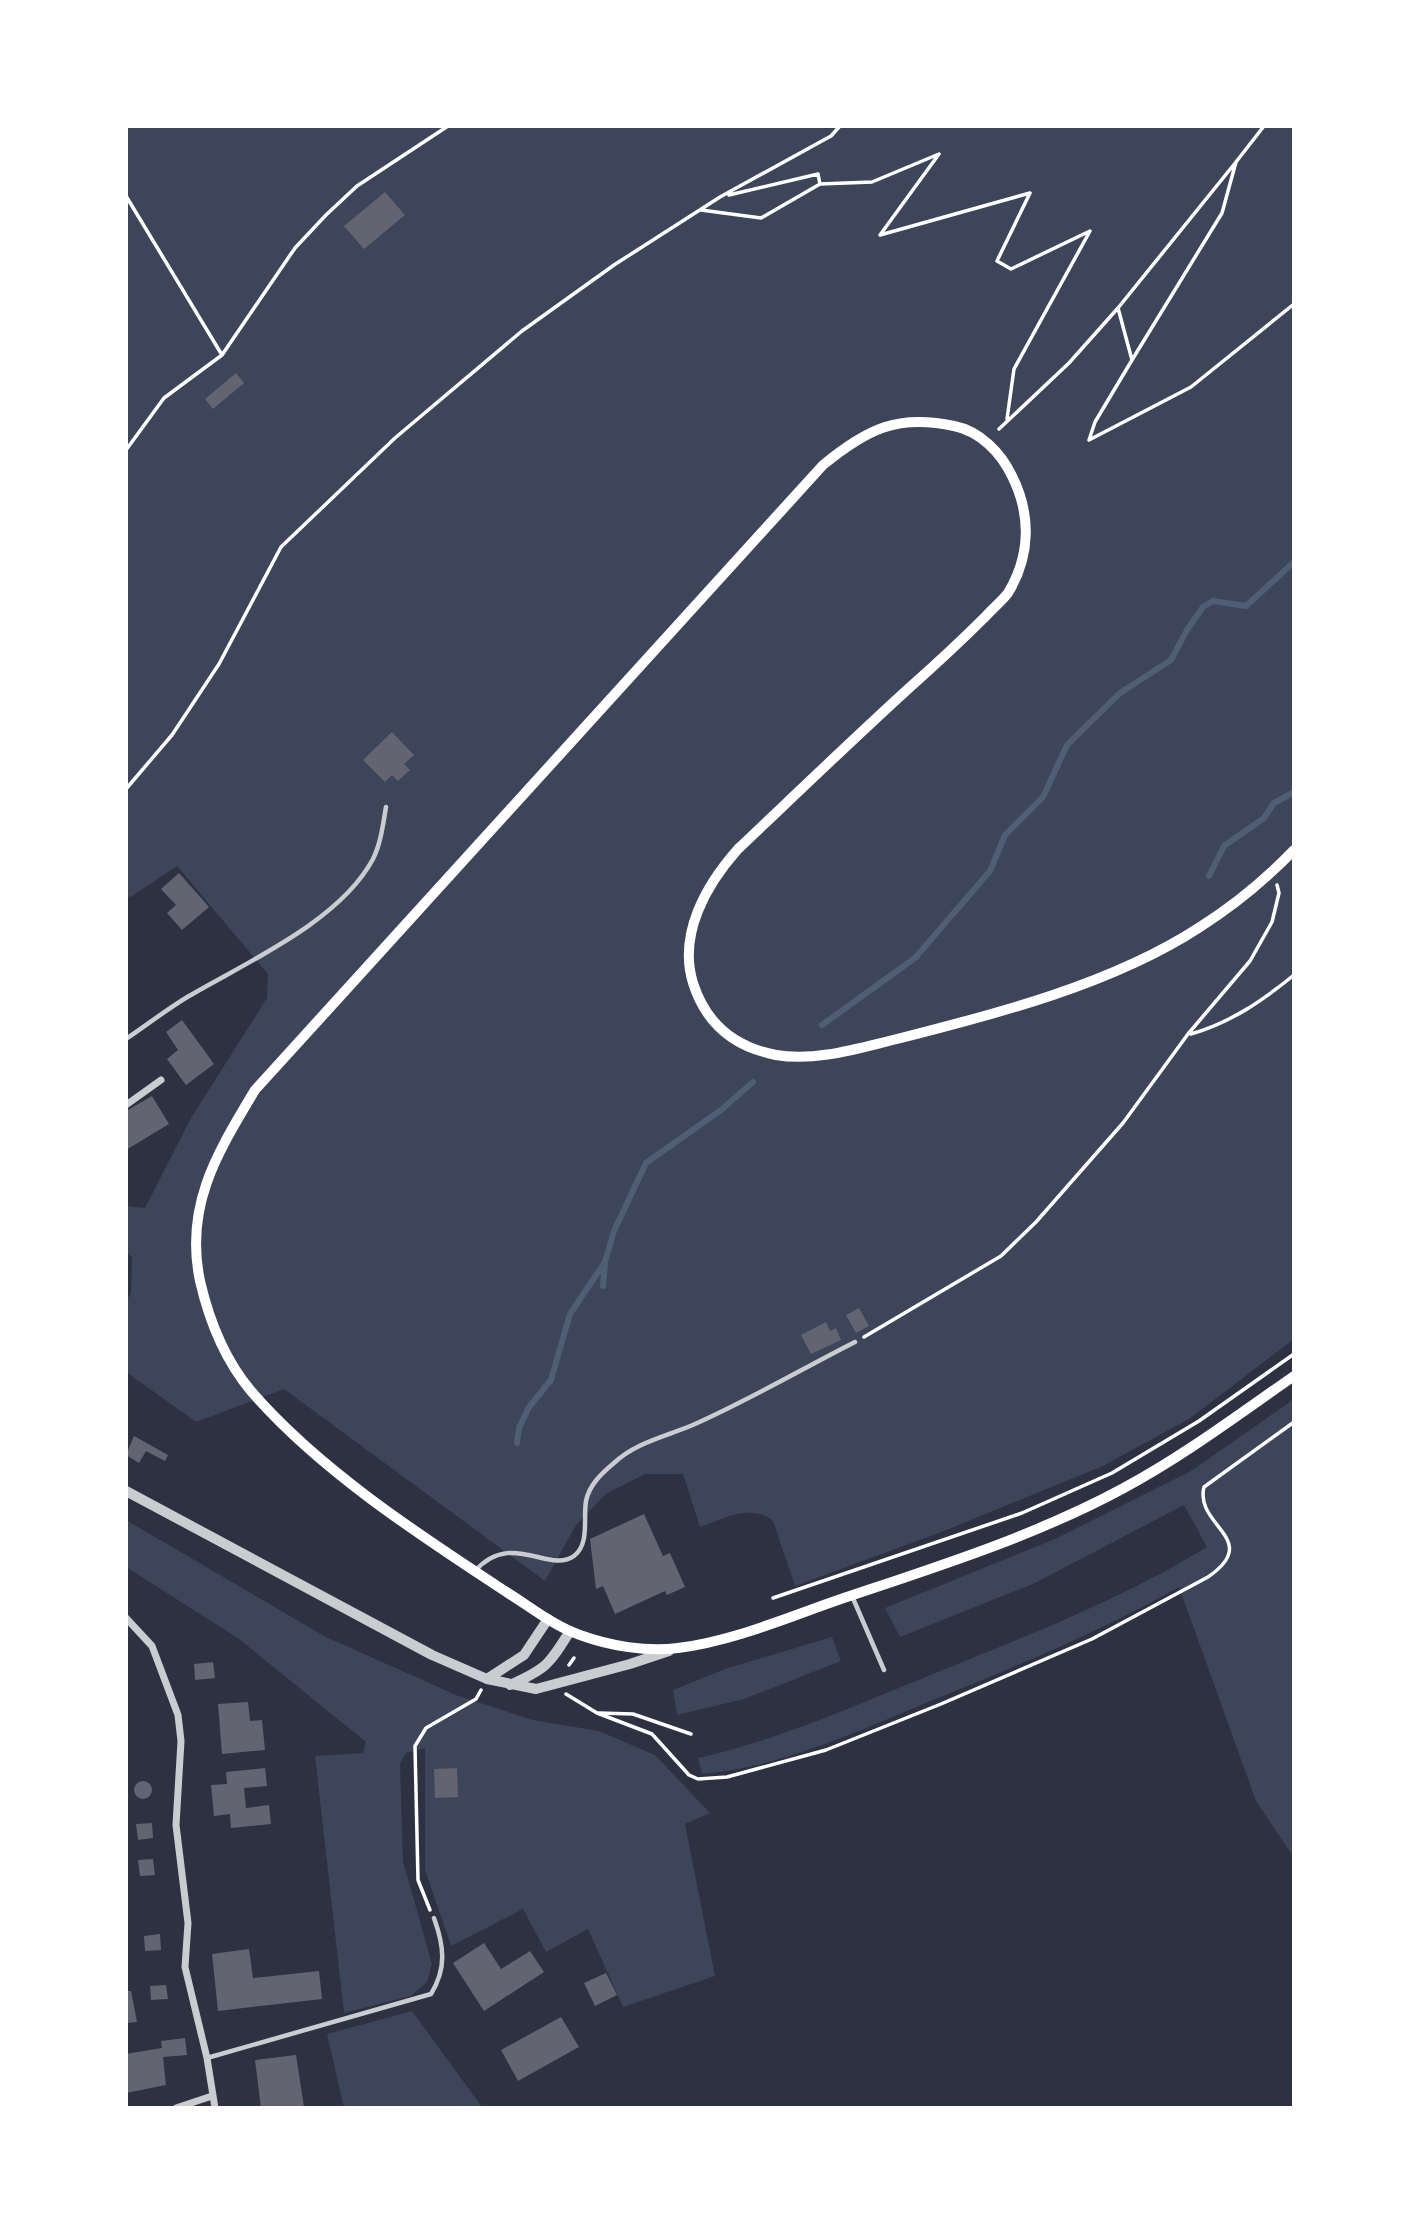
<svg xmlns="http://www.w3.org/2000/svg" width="1420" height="2234" font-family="'Open Sans',sans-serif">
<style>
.green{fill:#3c4559}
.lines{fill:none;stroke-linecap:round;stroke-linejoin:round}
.stream{stroke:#4f5d75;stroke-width:6}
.building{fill:#626471}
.path{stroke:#fff;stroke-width:3.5}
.service{stroke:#caccd0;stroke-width:4.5}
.minor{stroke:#caccd0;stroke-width:7}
.tertiary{stroke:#caccd0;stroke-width:10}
.secondary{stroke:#fff;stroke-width:10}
</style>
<rect width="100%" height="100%" fill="#2d3142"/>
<path class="green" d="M126,126H1294V1339L1189,1419L1103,1466L944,1531L795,1586L773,1521C751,1503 723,1519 700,1527L683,1474H645L606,1494L576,1525L545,1581L284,1389L196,1422L126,1372V1301L131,1293L132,1257L126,1252V1206L145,1208L191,1118L267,998L268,974L177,866L131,897L126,896Z
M1294,1399V1858L1256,1801L1179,1587C1100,1632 1017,1666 933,1700C859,1731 782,1767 702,1774L698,1758C778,1740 852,1707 928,1676C1023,1637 1119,1601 1207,1547L1184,1505L1035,1583L900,1637L885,1608L1055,1539L1191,1471Z
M126,1520L326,1637L456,1695L533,1720L599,1731L655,1755L710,1813L685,1824L715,1976L623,2007L588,1929L546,1952L523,1909L451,1946L425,1870V1748L406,1753L400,1764L403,1861L432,1964L427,1982L411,1996L344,2013L315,1756L363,1753L366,1742L239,1639L126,1567Z
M832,1637L841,1661L744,1699L677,1715L673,1690L725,1669Z
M412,2011L482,2107L483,2108H344L327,2034Z"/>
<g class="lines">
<path class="stream" d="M1209,876L1224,846L1264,818L1274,803L1294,792
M822,1025L915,958L990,871L1005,835L1043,797L1067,745L1120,693L1171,660L1187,630L1203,607L1213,601L1246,606L1294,562
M603,1286L605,1264
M517,1443L519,1428L529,1407L551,1380L570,1314L605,1262L614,1231L646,1163L721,1110L753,1082"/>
</g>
<path class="building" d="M385,192L405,215L364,249L344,226Z
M236,373L244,383L213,409L205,399Z
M392,732L414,755L404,764L410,770L398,781L392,775L385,782L363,760Z
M179,873L209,907L182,930L167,913L176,905L161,889Z
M182,1020L214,1064L186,1085L167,1059L178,1050L166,1032Z
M152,1096L169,1124L126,1150V1111Z
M859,1308L869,1326L856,1333L846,1315Z
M826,1322L830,1331L836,1328L841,1340L811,1354L801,1335Z
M134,1436L168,1455L165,1461L146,1451L139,1463L126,1455Z
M644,1514L663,1556L670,1553L685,1587L667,1595L665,1591L615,1614L603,1586L596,1589L590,1539Z
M213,1662L215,1678L195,1680L194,1664Z
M248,1702L250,1721L262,1720L265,1750L222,1754L218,1704Z
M265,1768L267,1786L244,1788L246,1808L269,1805L271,1824L231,1828L230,1814L214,1816L211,1785L227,1784L226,1772Z
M457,1768L458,1797L435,1798L434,1769Z
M134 1790a9 9 0 1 1 18 0a9 9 0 1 1-18 0Z
M152,1823L153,1838L138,1840L136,1824Z
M153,1859L155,1875L140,1876L138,1860Z
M160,1934L161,1950L145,1951L144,1936Z
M484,1943L501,1969L530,1951L544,1972L484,2011L453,1963Z
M249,1949L253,1978L319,1971L322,1999L218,2011L212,1954Z
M606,1973L617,1995L595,2006L584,1983Z
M166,1985L168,1999L151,2000L150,1986Z
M126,1991H131L137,2022L126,2023Z
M561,2017L579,2047L518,2081L501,2050Z
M185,2038L187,2055L163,2057L166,2085L126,2093V2054L162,2048L161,2041Z
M296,2055L304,2107L261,2108L255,2060Z"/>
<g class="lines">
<path class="path" d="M1236,162L1264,126
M729,195L818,174L820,184
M126,196L222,355
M701,210L761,218L820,184L872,182L939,154L880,235L1030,193
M1118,308L1132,360
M1007,419L1014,369L1090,231L1011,269L997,261L1030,193
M999,429L1069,363L1118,308L1236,162L1222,213L1132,360L1095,422L1089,440L1191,387L1294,304
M126,450L164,398L222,355L295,248L326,215L357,186L448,126
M126,789L172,735L219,664L281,547L395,438L522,331L614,265L720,197L831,136L840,126
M1191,1034C1230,1023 1262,1001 1294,975
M864,1337L1001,1256L1036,1222L1123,1123L1188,1034L1250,961L1272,922L1279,893L1277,885
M773,1598L1022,1513L1112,1473L1199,1421L1294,1354
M569,1665L574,1658
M566,1694L597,1713L652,1734L689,1775L698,1779L727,1777L826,1750L941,1704L1092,1639L1208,1577C1263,1539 1194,1526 1204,1487L1294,1422
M599,1713L633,1714L691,1734
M430,1910L418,1880L415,1746L426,1728L476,1699L481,1690"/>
<path class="service" d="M126,1039C147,1025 167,1009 189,996C247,962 340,921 373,859C381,843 383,824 386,807
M475,1571C511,1530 549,1574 574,1556C590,1544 583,1517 586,1501C589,1485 602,1473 614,1463C636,1442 668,1436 695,1424C749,1400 802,1369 855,1342
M852,1596L884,1670
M207,2058L431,1994C447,1968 444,1946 434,1918"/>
<path class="minor" d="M126,1105L161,1080
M126,1618L152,1646L178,1715L181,1741L176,1825L188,1923L185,1967L207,2058L215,2108
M176,2108L212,2096"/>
<path class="tertiary" d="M126,1491L432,1655L487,1679L536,1689L630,1664L669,1651
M487,1679L524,1655L548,1619
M510,1685C546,1669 549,1665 570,1631"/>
<path class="secondary" d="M1294,850C1266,879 1233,906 1200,927C1113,984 996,1014 897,1039C859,1048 815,1062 776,1055C734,1047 706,1024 693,983C678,934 706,885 738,849C795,795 851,741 908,689C935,665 961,641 986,616C993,608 1002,601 1008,593C1031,555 1031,514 1012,476C1001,453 980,431 954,426C897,414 867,429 823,465L255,1090C218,1152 184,1205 200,1281C209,1320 225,1360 251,1391C319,1470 421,1536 508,1593C532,1608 554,1626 580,1635C610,1646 646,1652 678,1648C733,1641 786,1618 838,1600C933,1568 1033,1537 1122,1489C1182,1457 1238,1415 1294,1376"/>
</g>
<rect width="1420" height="2234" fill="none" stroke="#ffffff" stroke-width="256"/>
</svg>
